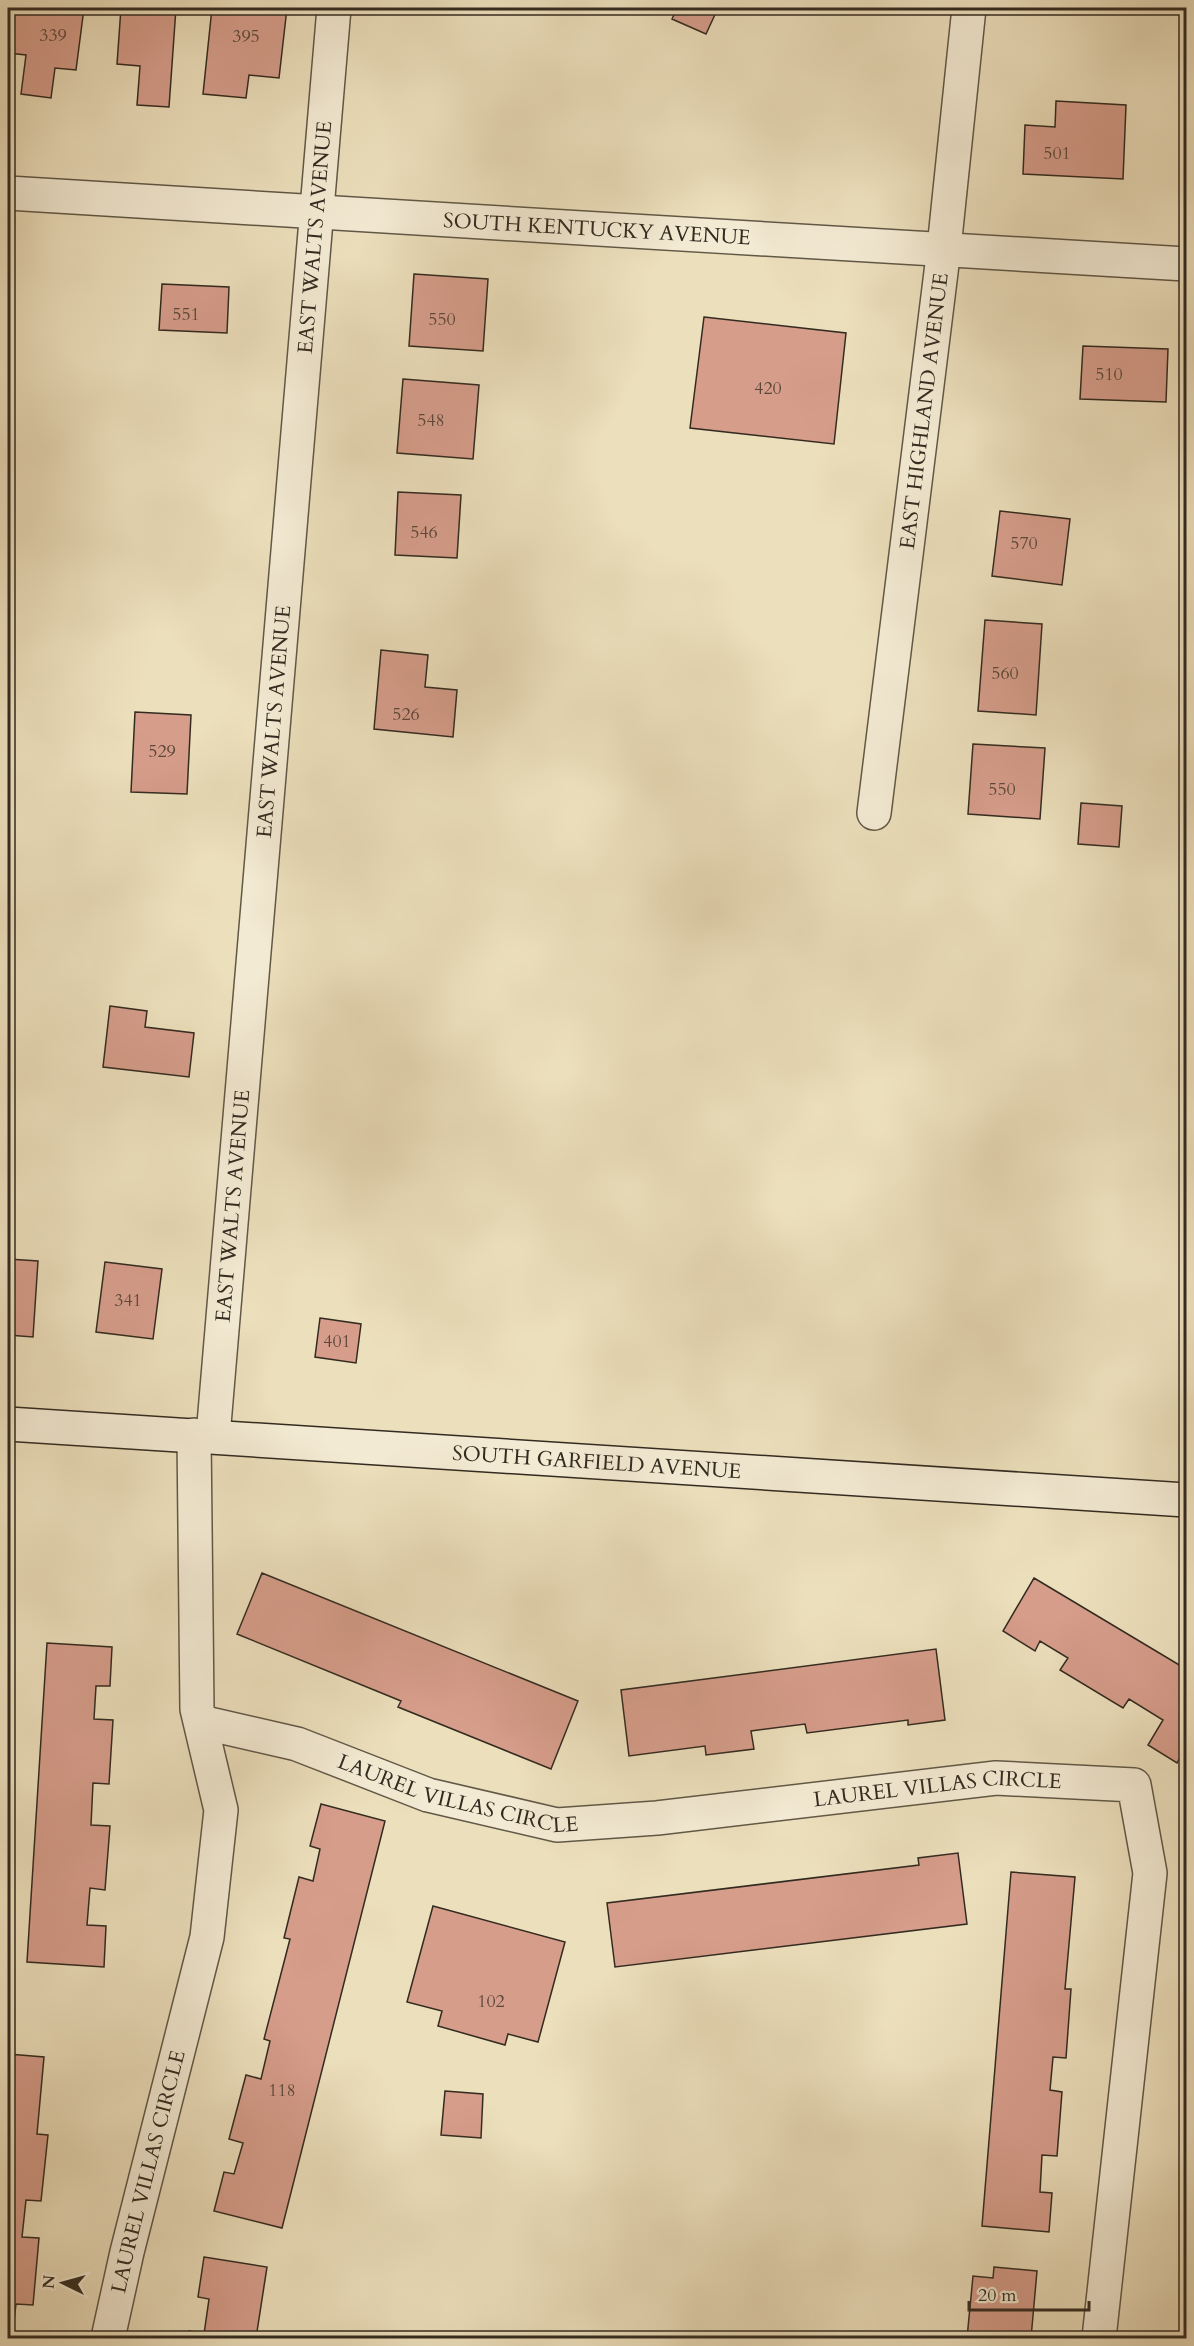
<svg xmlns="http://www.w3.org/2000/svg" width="1194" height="2346" font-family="Cardo,serif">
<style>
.building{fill:#d69d8b;stroke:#332b20;stroke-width:1.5}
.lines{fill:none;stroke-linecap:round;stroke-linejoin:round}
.street-casing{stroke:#615847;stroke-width:36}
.secondary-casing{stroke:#332b20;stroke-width:36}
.street{stroke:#f3ead3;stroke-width:33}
.secondary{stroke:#f3ead3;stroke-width:33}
.labels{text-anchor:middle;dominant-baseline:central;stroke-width:4.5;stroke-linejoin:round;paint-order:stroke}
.number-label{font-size:18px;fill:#5c483b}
.street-label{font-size:21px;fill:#332b20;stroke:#f3ead3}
</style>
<rect width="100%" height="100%" fill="#ecdfbc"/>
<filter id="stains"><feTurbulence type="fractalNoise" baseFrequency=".00333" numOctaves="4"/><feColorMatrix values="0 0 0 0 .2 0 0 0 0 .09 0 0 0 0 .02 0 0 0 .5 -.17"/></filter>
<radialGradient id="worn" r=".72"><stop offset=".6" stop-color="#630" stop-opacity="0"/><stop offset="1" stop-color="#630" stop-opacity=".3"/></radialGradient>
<path class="building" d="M29,8H84L76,70L55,68L51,98L21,94L26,55L8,53L9,9L29,11Z
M121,8H176L169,107L137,105L140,66L117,64Z
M212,8H287L279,78L249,75L246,98L203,94Z
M677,8H718L706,34L672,19Z
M1056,101L1126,105L1123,179L1023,174L1025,125L1055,127Z
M414,274L488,279L483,351L409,346Z
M162,284L229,287L227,333L159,330Z
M704,317L846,333L834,444L690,428Z
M1083,346L1168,349L1166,402L1080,399Z
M403,379L479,385L473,459L397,453Z
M398,492L461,495L457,558L395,555Z
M1000,511L1070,519L1062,585L992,576Z
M985,620L1042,624L1036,715L978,711Z
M381,650L428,655L425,687L457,690L453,737L374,729Z
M135,712L191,715L187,794L131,792Z
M973,744L1045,748L1040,819L968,814Z
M1081,803L1122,806L1119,847L1078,844Z
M110,1006L147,1011L145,1027L194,1033L189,1077L103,1067Z
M8,1259L38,1261L33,1337L8,1335Z
M105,1262L162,1269L153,1339L96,1332Z
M320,1318L361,1324L356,1363L315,1357Z
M262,1573L578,1701L551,1769L398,1707L401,1701L237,1634Z
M1034,1578L1186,1669V1750L1185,1749L1177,1763L1148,1745L1163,1720L1129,1699L1123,1708L1060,1670L1068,1658L1040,1641L1035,1651L1003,1631Z
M47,1643L112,1647L110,1686H96L94,1719L113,1720L109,1784L93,1783L91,1825L110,1826L105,1890L90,1888L87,1925L106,1926L104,1967L27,1962Z
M936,1649L945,1720L908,1725V1720L807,1733L805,1724L751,1731L754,1749L706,1755L705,1746L629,1756L621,1690Z
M321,1804L385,1821L282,2228L214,2211L224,2172L234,2174L243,2143L229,2139L246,2075L261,2079L270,2041L264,2039L290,1939L284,1938L299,1877L313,1881L320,1849L310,1846Z
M958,1853L967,1924L615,1967L607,1903L919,1865L918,1858Z
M1011,1872L1075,1877L1065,1989H1071L1066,2058L1053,2057L1050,2090L1062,2092L1057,2156L1042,2155L1040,2192L1052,2193L1049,2232L982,2226Z
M433,1906L565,1942L538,2042L508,2034L505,2045L438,2026L442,2011L407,2002Z
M8,2054L44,2057L37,2134L48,2135L41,2201L26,2200L22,2237L39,2238L33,2305L16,2304L12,2338H8Z
M445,2091L483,2094L481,2138L441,2135Z
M1183,2217L1186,2218V2253L1180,2252Z
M204,2257L267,2267L256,2338H188L189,2331L204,2334L209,2299L198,2297Z
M994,2267L1037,2271L1031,2338H967L973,2276L993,2278Z"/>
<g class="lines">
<g class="street-casing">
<g id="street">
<path id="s1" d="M8,193C400,220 794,238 1186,264"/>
<path id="s2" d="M874,813L944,248L969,8"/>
<path id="s3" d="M213,1436L334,8"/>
<path id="s4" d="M201,1722L297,1744L428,1795L557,1825L657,1818L996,1778L1134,1785L1150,1873L1099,2338"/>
<path id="s5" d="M108,2338L127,2252L207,1937L221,1810L197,1709L194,1435"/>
</g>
</g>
<g class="secondary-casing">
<g id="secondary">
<path id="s6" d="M8,1424L1186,1500"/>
</g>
</g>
<use href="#street" class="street"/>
<use href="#secondary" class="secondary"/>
</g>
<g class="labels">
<g class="number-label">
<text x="53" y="35">339</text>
<text x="246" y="36">395</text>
<text x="1057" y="153">501</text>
<text x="186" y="314">551</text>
<text x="442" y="319">550</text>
<text x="1109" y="374">510</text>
<text x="768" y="388">420</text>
<text x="431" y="420">548</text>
<text x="424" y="532">546</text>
<text x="1024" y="543">570</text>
<text x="1005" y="673">560</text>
<text x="406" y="714">526</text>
<text x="162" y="751">529</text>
<text x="1002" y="789">550</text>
<text x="128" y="1300">341</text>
<text x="337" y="1341">401</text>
<text x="491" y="2001">102</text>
<text x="282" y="2090">118</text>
</g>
<g class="street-label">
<text stroke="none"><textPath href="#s1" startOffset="590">SOUTH KENTUCKY AVENUE</textPath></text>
<text stroke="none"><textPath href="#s3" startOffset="1203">EAST WALTS AVENUE</textPath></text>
<text stroke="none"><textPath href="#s2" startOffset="405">EAST HIGHLAND AVENUE</textPath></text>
<text stroke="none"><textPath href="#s3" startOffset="717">EAST WALTS AVENUE</textPath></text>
<text stroke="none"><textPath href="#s3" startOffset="231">EAST WALTS AVENUE</textPath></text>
<text stroke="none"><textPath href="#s6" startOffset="590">SOUTH GARFIELD AVENUE</textPath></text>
<text stroke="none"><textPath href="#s4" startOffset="268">LAUREL VILLAS CIRCLE</textPath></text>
<text stroke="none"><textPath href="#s4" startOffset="754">LAUREL VILLAS CIRCLE</textPath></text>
<text stroke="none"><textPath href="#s5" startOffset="171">LAUREL VILLAS CIRCLE</textPath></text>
</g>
</g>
<rect width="1194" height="2346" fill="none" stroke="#ecdfbc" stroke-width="30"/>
<rect x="9" y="9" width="1176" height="2328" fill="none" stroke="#332b20" stroke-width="3"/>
<rect x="15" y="15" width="1164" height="2316" fill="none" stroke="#332b20" stroke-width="1.5"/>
<g transform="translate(63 2283) rotate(275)" stroke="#f3ead3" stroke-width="4.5" paint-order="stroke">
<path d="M0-4.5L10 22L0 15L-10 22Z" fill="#332b20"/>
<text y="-9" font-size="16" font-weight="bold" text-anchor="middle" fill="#332b20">N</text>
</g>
<path d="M969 2301v9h120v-9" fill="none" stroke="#332b20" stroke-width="3"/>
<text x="978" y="2301" font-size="18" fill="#332b20" stroke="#f3ead3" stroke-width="4.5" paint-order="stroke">20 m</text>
<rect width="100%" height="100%" filter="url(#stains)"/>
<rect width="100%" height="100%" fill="url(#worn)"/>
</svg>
